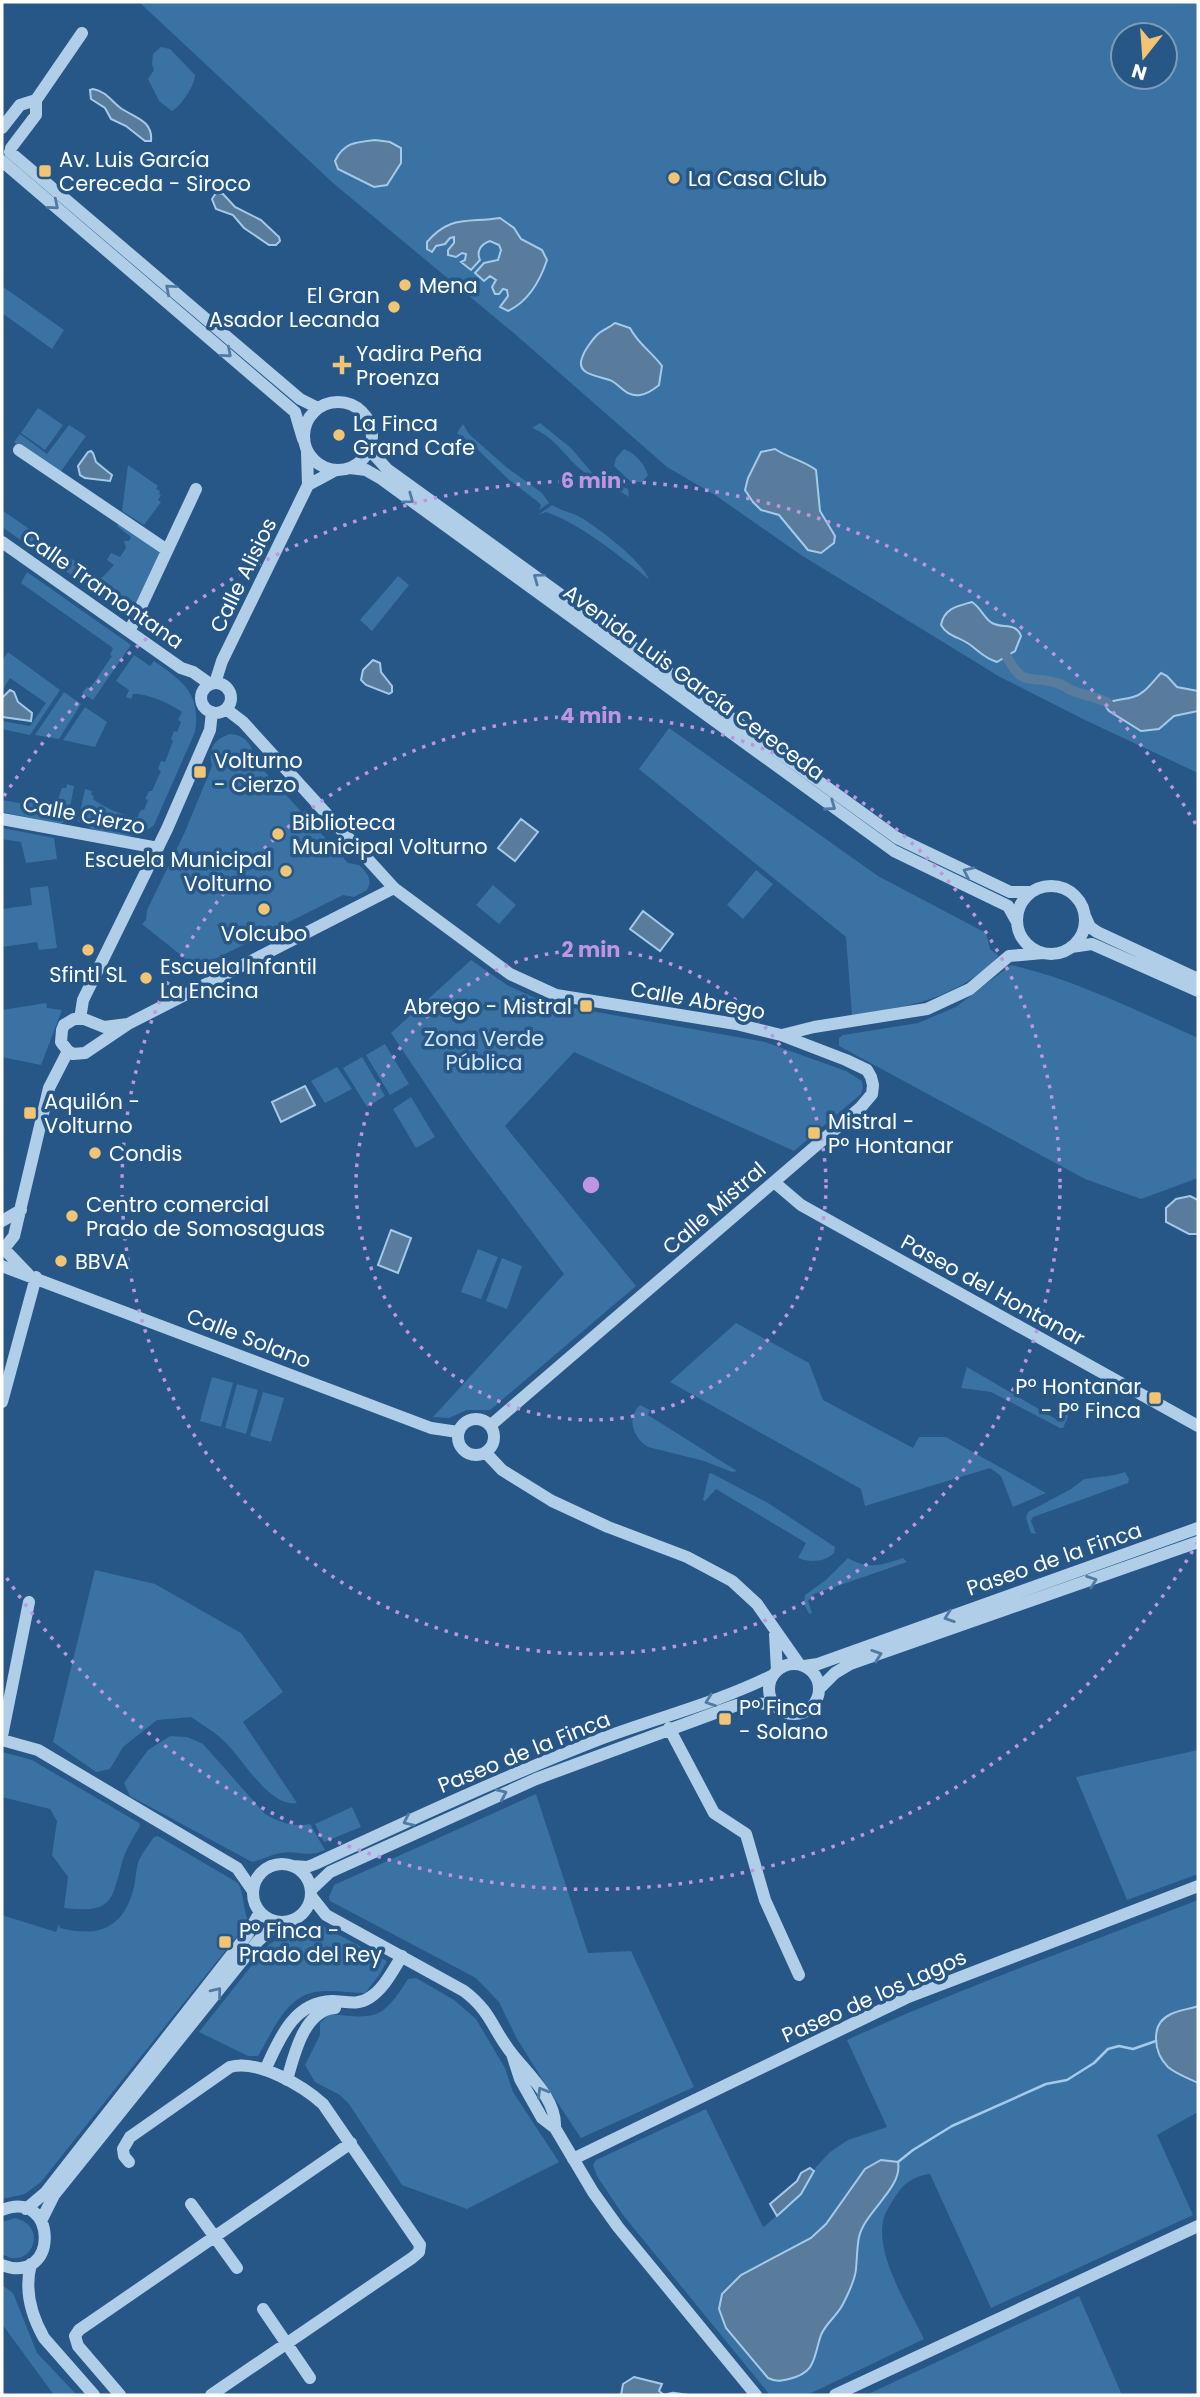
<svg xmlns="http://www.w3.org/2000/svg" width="1200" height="2397" font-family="Poppins,sans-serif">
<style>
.green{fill:#3a72a3;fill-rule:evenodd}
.water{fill:#597b9c;stroke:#a5cae9;stroke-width:2}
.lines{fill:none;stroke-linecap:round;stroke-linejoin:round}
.stream{stroke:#a5cae9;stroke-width:2.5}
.canal{stroke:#597b9c;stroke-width:10}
.minor{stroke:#b1cee9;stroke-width:12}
.oneway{stroke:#507ba4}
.ring{fill:none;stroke:#bd96df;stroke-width:3.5;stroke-dasharray:3.5 7}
.poi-dot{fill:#f2c575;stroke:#265787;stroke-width:2.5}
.labels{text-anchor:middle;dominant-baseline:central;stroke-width:7;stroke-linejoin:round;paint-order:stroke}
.poi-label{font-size:21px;fill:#fff;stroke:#265787;text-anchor:start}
.street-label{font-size:21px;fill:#fff;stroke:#265787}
.park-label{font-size:21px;fill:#d5e7f7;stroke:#265787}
.centre{fill:#bd96df;stroke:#265787;stroke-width:3.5}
.ring-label{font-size:21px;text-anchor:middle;font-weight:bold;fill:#bd96df;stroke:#265787;stroke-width:7;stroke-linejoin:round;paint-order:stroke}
</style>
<rect width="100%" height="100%" fill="#265787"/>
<path class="green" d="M139,2H1198V773L1085,720L1000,677L801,555L715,495L667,467L516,335L333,183ZM1123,35H1165V77H1123Z
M161,47L170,49L195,75C195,85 181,106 172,111L159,101L148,79L154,70L152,64L153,54Z
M2,286L64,330L52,349L2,313Z
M38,408L63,425L45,450L21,433Z
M540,423L571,448L593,474L628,489L629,497C615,487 598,483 584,472C565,458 557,438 532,428Z
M463,424L469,434L505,466L542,493L549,503L539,510L541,505L537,501L508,479L471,443L457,433Z
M69,425L86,436L59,474L14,442L20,434L47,454Z
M624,449C637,455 643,462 648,475L642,482H631L614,466L616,458Z
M128,465L158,486L156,489L160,491L159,494L161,495L158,500L161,502L144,525L122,511Z
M552,505C560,510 569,512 578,516C595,525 644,562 649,580C638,569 626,562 614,552C592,536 572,521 546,512L538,515Z
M2,510L99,578H102L114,565L107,560L111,553L120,557L126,548L124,541H129L131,537L117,526L121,519L163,548L135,611L119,600L110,602L2,527Z
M27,572L131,645L93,700L82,693L87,687L90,688L112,656L110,655L113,648L21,583Z
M398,576L409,585L372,631L360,620Z
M8,652L60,690L30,735L2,729V721L30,726L46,703L10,678L2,691V661Z
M134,655L150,666L154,661C183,681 201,694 195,732L154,825C149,829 145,832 139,834C125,839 88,831 78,821L85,789L92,791L91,795L94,796L93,799C103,807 124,816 137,818L141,810H144L148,800L145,799L149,791H152L161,771L158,769L161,761L165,762L173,741L171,739L174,731L177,732L181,722L178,720L182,712C170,703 146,693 133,694L131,699L126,697L129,690L116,681Z
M64,692L81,704L59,739L35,735Z
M85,707L107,722L95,747L63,740Z
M669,728L878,876L986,933L990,949L999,956C959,998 907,1008 852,1015L846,937L639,769Z
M230,734C246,735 253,746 255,761L348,863L359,865C367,873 373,879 367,890L354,897L343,895L197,968L142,924L146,920L147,910L184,834L212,766C208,750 213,739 230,734Z
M67,784L74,786L68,818L61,824L2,812V796V800L25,804L26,801L35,803V806L46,808L47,805L55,807L62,788H66Z
M2,828L54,838L57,859L26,863L21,842L2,839Z
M756,870L773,884L743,919L727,905Z
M493,885L516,905L499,924L476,905Z
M48,886L57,948L39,950L37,942L2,947V909L32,905L30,888Z
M471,960L507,985L546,1003L765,1042L846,1071L862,1081L863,1088L861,1094L794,1151L574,1052L505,1126L636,1286L490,1410H467L449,1418L433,1417L564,1274L465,1143L391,1033Z
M1011,965C1077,980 1137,1011 1198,1038V1178L1141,1199L1085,1179L839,1046V1038L843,1035L918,1023L956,1007Z
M46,1003L47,1008L62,1010L41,1065L2,1057V1010Z
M385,1044L409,1084L390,1095L366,1055Z
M362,1057L385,1096L367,1107L343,1068Z
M337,1067L352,1089L325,1103L311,1081Z
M411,1097L435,1137L416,1148L393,1109Z
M478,1249L498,1257L481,1299L461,1292Z
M502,1258L522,1266L507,1309L486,1301Z
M736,1323L809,1363L823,1400L913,1448L919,1437H946L1046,1493L1013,1507L1001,1476L990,1468L865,1506L861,1489L670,1382Z
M967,1367L1061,1422L1067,1413L1068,1417L1063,1428H1060L991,1392L961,1388Z
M212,1377L233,1383L221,1427L200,1421Z
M237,1384L258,1390L246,1434L225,1428Z
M263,1392L284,1398L271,1442L250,1436Z
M640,1405L650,1410L648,1415L737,1471L732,1472L704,1461L648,1447C633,1437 626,1419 640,1405Z
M1125,1472L1129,1479L1128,1483L1033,1517L1031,1521L1036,1534L1031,1533L1026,1518L1028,1512L1071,1489L1084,1479L1115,1475Z
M711,1473L768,1503L835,1547L834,1553C825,1562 810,1563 798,1558L806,1543L716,1489L705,1501L703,1500L709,1474Z
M848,1558C867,1570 883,1565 903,1558L907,1562L814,1594L808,1601L812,1613L809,1614L804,1604L805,1595L826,1580Z
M95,1570L155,1584L241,1633L283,1692L243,1722L297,1803C269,1808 242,1757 223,1740C213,1731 201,1724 191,1717L157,1720L123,1747L110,1769L96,1772L53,1742Z
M170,1736L187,1737L203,1744L265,1814C281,1823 292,1827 310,1824L325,1850C307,1858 297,1850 280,1853C270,1855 262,1860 252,1862L130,1796L124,1783L148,1750Z
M1198,1750V1874L1127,1900L1076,1777Z
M2,1752L32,1760L139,1823L140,1826C134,1836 128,1846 124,1856C111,1899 116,1914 64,1908L68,1877L52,1855L57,1821L50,1809L2,1797Z
M536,1794L588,1953L631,1951L694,2087L581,2138L547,2087L516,2037L499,2002L476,1978L330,1901L329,1897L334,1885Z
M352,1807L361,1827L324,1842L315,1824Z
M158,1836L238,1883C244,1894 243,1906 247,1918L241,1931L41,2182L25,2194L2,2199V1915L56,1932L59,1924L60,1928C99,1938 124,1928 134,1887C136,1878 136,1868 139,1860C143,1852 149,1844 154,1837Z
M1198,1900V2112L1157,2135L1193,2215L991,2308L930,2174C914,2176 904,2183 895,2197C890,2205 885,2212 883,2221C876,2257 909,2308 924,2339L807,2395H770L623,2215L597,2176L593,2165L596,2160L706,2109L763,2227L765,2226L801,2194L816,2167L830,2152L848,2140L887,2127L847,2040C962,1987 1081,1946 1198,1900Z
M319,1924L387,1961L380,1974L365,1993C349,1993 331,1989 315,1992C284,1998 273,2032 258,2056H248L199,2032L267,1946C278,1938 284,1938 296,1934C305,1931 309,1926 319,1924Z
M416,1978L454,2000L476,2019L505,2068L513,2092L559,2162L467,2209L402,2185L349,2104L340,2095L315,2082L305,2065L320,2035V2023L330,2014C376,2019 382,2020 408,1979Z
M15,2218C50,2226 31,2272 2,2254V2222Z
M2,2285L13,2293L37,2353L77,2395H54L2,2324Z
M1079,2296L1122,2395H866Z"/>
<path class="water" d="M93,89C106,91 112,102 122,109C136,118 153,121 151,141H145L126,126L111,119L105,108L91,99L90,90Z
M375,140L390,142L401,148V163L387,185L374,187L338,169L335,161C344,142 357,142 375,140Z
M216,193L223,194L235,207L261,220L279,237L280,241L276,245H269L244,228L233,215L216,209L212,199Z
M500,218L514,228L521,239L542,250L547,260C540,281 529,301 508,311L500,307L508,296L507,290L503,289L499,294H495L492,287L496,280L490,276L484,281L475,273L484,263L498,260L501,250L499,245L490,241C481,244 476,251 480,260L471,270L461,262L465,260L466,254L462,253L456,257L448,255V250L454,243V237L450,238L445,244L436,246L432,252L427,249V242C450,215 467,223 500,218Z
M615,323L630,328C638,344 652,352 662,366L659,385C654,389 648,394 640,395C627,397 622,387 612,381C602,376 575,376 582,358C584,351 592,340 597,335C602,330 609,328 615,323Z
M775,449C788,458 803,460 816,470L820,511L835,536L834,543L821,553L808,550L779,515L761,510L753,502L745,490L748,478L761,452Z
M91,451L93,453L96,462L112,475L110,481L85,478L80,475L78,466L88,452Z
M972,602C981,608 984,618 992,623C1003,629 1016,622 1021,636L1015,651L997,662C984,658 979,651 969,644C959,637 947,636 941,625C944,608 958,606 972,602Z
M373,660L380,663L381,672L392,686V692L389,694L366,685L361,680L363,670Z
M1161,673L1167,676L1177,687L1198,691V711L1174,716L1159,729L1141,731L1109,711L1104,704C1116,699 1123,700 1133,697C1145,694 1153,681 1161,673Z
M10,690L14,692L18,702L32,713L31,721L2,717V698Z
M521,819L538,832L515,861L498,848Z
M643,911L673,934L660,951L630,929Z
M305,1086L315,1105L281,1122L272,1102Z
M1190,1196L1198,1200V1234H1189L1166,1222V1208L1176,1199Z
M391,1230L411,1238L398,1273L378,1265Z
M1198,2006V2083C1188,2078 1176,2074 1168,2067C1154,2053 1149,2024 1171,2014C1179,2010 1190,2009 1198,2006Z
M881,2160L898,2162C903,2188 865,2211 859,2237C857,2247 857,2258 856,2269C855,2281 848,2294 843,2304C837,2316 826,2323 821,2335C813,2358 817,2372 789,2379C781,2381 776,2382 768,2378L726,2328L719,2309L722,2294L741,2275L811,2238L826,2224L865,2169Z
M810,2168L814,2171L801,2194L777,2216L770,2204L797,2181L801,2173Z
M634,2377L662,2384L659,2391L664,2395H621L623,2384Z"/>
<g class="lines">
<path class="stream" d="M898,2162L913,2150L952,2126L1046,2084L1067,2080L1094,2063L1108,2049L1119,2046L1133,2049L1156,2041
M664,2395L673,2393L687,2395"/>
<path class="canal" d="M1007,657C1024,689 1029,674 1057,683C1062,684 1066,688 1071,690C1084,696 1096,696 1108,703"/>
<path class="minor" d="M36,100L82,33
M2,128L20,105L36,100V115L11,148
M10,152L300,399L318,408
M2,161L295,412L303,439
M304 436a34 34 0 1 1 68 0a34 34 0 1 1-68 0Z
M369,449L387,469L897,838L1010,892H1031
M19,450L167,550
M350,468L366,470L380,478L894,851L1008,906L1017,922
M308,485L336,470
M2,542L181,668L193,672L210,684
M130,630L196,489
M215,683L222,661L308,485L307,452
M201 698a15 15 0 1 1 30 0a15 15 0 1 1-30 0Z
M226,709L243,722L394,888L510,974L556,995L736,1024L781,1035L846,1060L867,1070L871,1077L873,1085L872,1094L861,1107L491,1425
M2,819L158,848
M1017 920a34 34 0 1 1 68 0a34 34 0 1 1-68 0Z
M1085,916L1090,927L1097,932L1198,979
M1071,947L1092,944L1198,991
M80,1019L83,1000L167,829L210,730L212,712
M128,1024L104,1027L84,1019H74L64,1025L62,1030L61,1042L68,1051L73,1054L85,1053L128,1024L394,888
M782,1035L814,1027L927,1009L970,989L1009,956L1043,953
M774,1182L801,1205L1198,1426
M2,1221L21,1210
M3,1248L28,1274
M2,1251L14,1236L49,1088L68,1051
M2,1266L431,1428L458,1432
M2,1402L36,1277
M458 1437a18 18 0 1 1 36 0a18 18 0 1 1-36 0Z
M486,1453L502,1470L552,1501L608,1527L687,1557L732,1581L757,1604L799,1664
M775,1634L777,1671
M769 1689a25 25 0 1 1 50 0a25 25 0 1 1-50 0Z
M804,1666L818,1664L1198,1528
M819,1689L835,1673L850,1664L1198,1542
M669,1728L714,1813L746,1834L765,1900L799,1975
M2,1736L29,1602
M2,1740L38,1750L237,1868L253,1891
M253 1893a29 29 0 1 1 58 0a29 29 0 1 1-58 0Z
M292,1866L307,1867L315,1864C410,1820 505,1776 603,1738C660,1717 719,1702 773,1675
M311,1890L330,1872L536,1779L723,1710L737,1705L774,1703
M311,1896L326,1915L464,1991C492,2012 493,2031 513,2055C529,2075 557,2100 555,2128
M512,2054L520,2079L542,2118L555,2128L593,2192L618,2227L756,2395
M265,2070C279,2040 293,2002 332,2001C345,2001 357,2006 369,1998C384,1989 393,1970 402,1956
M287,2080C294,2055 304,2010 335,2008
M573,2159L906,1998L1198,1886
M129,2162L124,2156L123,2149L130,2137L230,2067C258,2059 303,2086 323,2104L420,2245L419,2252L412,2258L211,2395
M191,2204L237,2268
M26,2209L46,2192L247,1935L260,1912
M2,2210C58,2187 60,2287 2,2265
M41,2221L54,2195L258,1941L271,1929L286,1922
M31,2264C24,2290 31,2315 44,2338L94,2395
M263,2309L310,2378
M120,2395L78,2346L75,2336L79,2330L351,2143
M835,2395L1198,2226"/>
</g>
<defs><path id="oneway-chevron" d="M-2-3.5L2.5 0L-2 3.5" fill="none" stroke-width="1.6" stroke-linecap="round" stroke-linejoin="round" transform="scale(1.75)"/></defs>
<g class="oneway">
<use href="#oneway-chevron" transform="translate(54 205) rotate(40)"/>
<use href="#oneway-chevron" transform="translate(170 289) rotate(-139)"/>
<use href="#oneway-chevron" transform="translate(227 353) rotate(41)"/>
<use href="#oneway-chevron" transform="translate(409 499) rotate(36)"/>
<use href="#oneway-chevron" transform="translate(538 578) rotate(-144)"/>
<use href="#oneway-chevron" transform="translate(831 806) rotate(35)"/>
<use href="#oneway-chevron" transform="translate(968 872) rotate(-155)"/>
<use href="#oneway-chevron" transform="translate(1092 1581) rotate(-20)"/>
<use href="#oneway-chevron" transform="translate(949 1617) rotate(161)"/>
<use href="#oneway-chevron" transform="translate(877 1655) rotate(-19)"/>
<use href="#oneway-chevron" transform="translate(710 1701) rotate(160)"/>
<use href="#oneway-chevron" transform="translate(502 1794) rotate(-24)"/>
<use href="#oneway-chevron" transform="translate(408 1821) rotate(155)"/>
<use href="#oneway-chevron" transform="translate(217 1992) rotate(-51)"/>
<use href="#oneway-chevron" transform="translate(542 2092) rotate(-121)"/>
</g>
<g class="ring">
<circle cx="591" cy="1185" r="235"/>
<circle cx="591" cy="1185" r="469"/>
<path d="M1198 1542A704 704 0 0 1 4 1574M4 796A704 704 0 0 1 1198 828"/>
</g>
<g class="poi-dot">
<rect x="38" y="164" width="14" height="14" rx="3.5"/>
<circle cx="674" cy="178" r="7"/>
<circle cx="405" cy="285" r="7"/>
<circle cx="394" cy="307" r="7"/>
<path d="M338.5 354.5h7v7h7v7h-7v7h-7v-7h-7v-7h7z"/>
<circle cx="339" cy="435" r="7"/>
<rect x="193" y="765" width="14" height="14" rx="3.5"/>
<circle cx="278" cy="834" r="7"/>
<circle cx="286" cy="871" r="7"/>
<circle cx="264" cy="909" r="7"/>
<circle cx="88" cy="950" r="7"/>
<circle cx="146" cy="978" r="7"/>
<rect x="579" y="999" width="14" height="14" rx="3.5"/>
<rect x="23" y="1106" width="14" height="14" rx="3.5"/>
<rect x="807" y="1126" width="14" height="14" rx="3.5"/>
<circle cx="95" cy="1153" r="7"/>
<circle cx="72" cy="1216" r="7"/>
<circle cx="61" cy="1261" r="7"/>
<rect x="1148" y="1391" width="14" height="14" rx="3.5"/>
<rect x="718" y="1712" width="14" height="14" rx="3.5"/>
<rect x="218" y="1935" width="14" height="14" rx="3.5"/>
</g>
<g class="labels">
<g class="poi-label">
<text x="59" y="159">Av. Luis García<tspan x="59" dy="24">Cereceda - Siroco</tspan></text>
<text x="688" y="178">La Casa Club</text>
<text x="419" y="285">Mena</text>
<text x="380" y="295" text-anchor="end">El Gran<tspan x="380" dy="24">Asador Lecanda</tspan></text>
<text x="356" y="353">Yadira Peña<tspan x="356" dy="24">Proenza</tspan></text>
<text x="353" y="423">La Finca<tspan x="353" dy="24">Grand Cafe</tspan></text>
<text x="214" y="760">Volturno<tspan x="214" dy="24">- Cierzo</tspan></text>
<text x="292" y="822">Biblioteca<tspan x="292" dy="24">Municipal Volturno</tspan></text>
<text x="272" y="859" text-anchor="end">Escuela Municipal<tspan x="272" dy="24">Volturno</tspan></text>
<text x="264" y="933" text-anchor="middle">Volcubo</text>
<text x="160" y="966">Escuela Infantil<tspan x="160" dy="24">La Encina</tspan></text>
<text x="88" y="974" text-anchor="middle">Sfintl SL</text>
<text x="572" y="1006" text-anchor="end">Abrego - Mistral</text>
<text x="44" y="1101">Aquilón -<tspan x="44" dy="24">Volturno</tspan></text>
<text x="828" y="1121">Mistral -<tspan x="828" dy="24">Pº Hontanar</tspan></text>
<text x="109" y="1153">Condis</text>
<text x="86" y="1204">Centro comercial<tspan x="86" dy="24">Prado de Somosaguas</tspan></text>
<text x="75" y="1261">BBVA</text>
<text x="1141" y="1386" text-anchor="end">Pº Hontanar<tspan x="1141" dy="24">- Pº Finca</tspan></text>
<text x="739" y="1707">Pº Finca<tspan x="739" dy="24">- Solano</tspan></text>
<text x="239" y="1930">Pº Finca -<tspan x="239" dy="24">Prado del Rey</tspan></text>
</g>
<g class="street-label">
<text transform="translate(243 575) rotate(-64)">Calle Alisios</text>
<text transform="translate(103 589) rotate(35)">Calle Tramontana</text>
<text transform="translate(694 682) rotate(36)">Avenida Luis García Cereceda</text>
<text transform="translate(84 815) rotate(11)">Calle Cierzo</text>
<text transform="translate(698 1000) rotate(10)">Calle Abrego</text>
<text transform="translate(714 1208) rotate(-41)">Calle Mistral</text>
<text transform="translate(993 1290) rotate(29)">Paseo del Hontanar</text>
<text transform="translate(249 1338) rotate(21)">Calle Solano</text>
<text transform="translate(1054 1559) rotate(-19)">Paseo de la Finca</text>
<text transform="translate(524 1752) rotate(-22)">Paseo de la Finca</text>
<text transform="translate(874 1996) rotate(-24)">Paseo de los Lagos</text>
</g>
<g class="park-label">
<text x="484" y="1038">Zona Verde<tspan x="484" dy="24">Pública</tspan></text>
</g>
</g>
<circle cx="591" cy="1185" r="10" class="centre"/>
<g class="ring-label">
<text x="591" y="488">6 min</text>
<text x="591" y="723">4 min</text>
<text x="591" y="957">2 min</text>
</g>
<rect width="1200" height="2397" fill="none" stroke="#ffffff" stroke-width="7"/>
<g transform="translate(1144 56) rotate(197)"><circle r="33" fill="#265787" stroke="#7d9ab7" stroke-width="2"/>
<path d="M0-5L12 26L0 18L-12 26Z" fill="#f2c575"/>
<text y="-10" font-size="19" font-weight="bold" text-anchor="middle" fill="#ffffff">N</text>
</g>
</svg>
